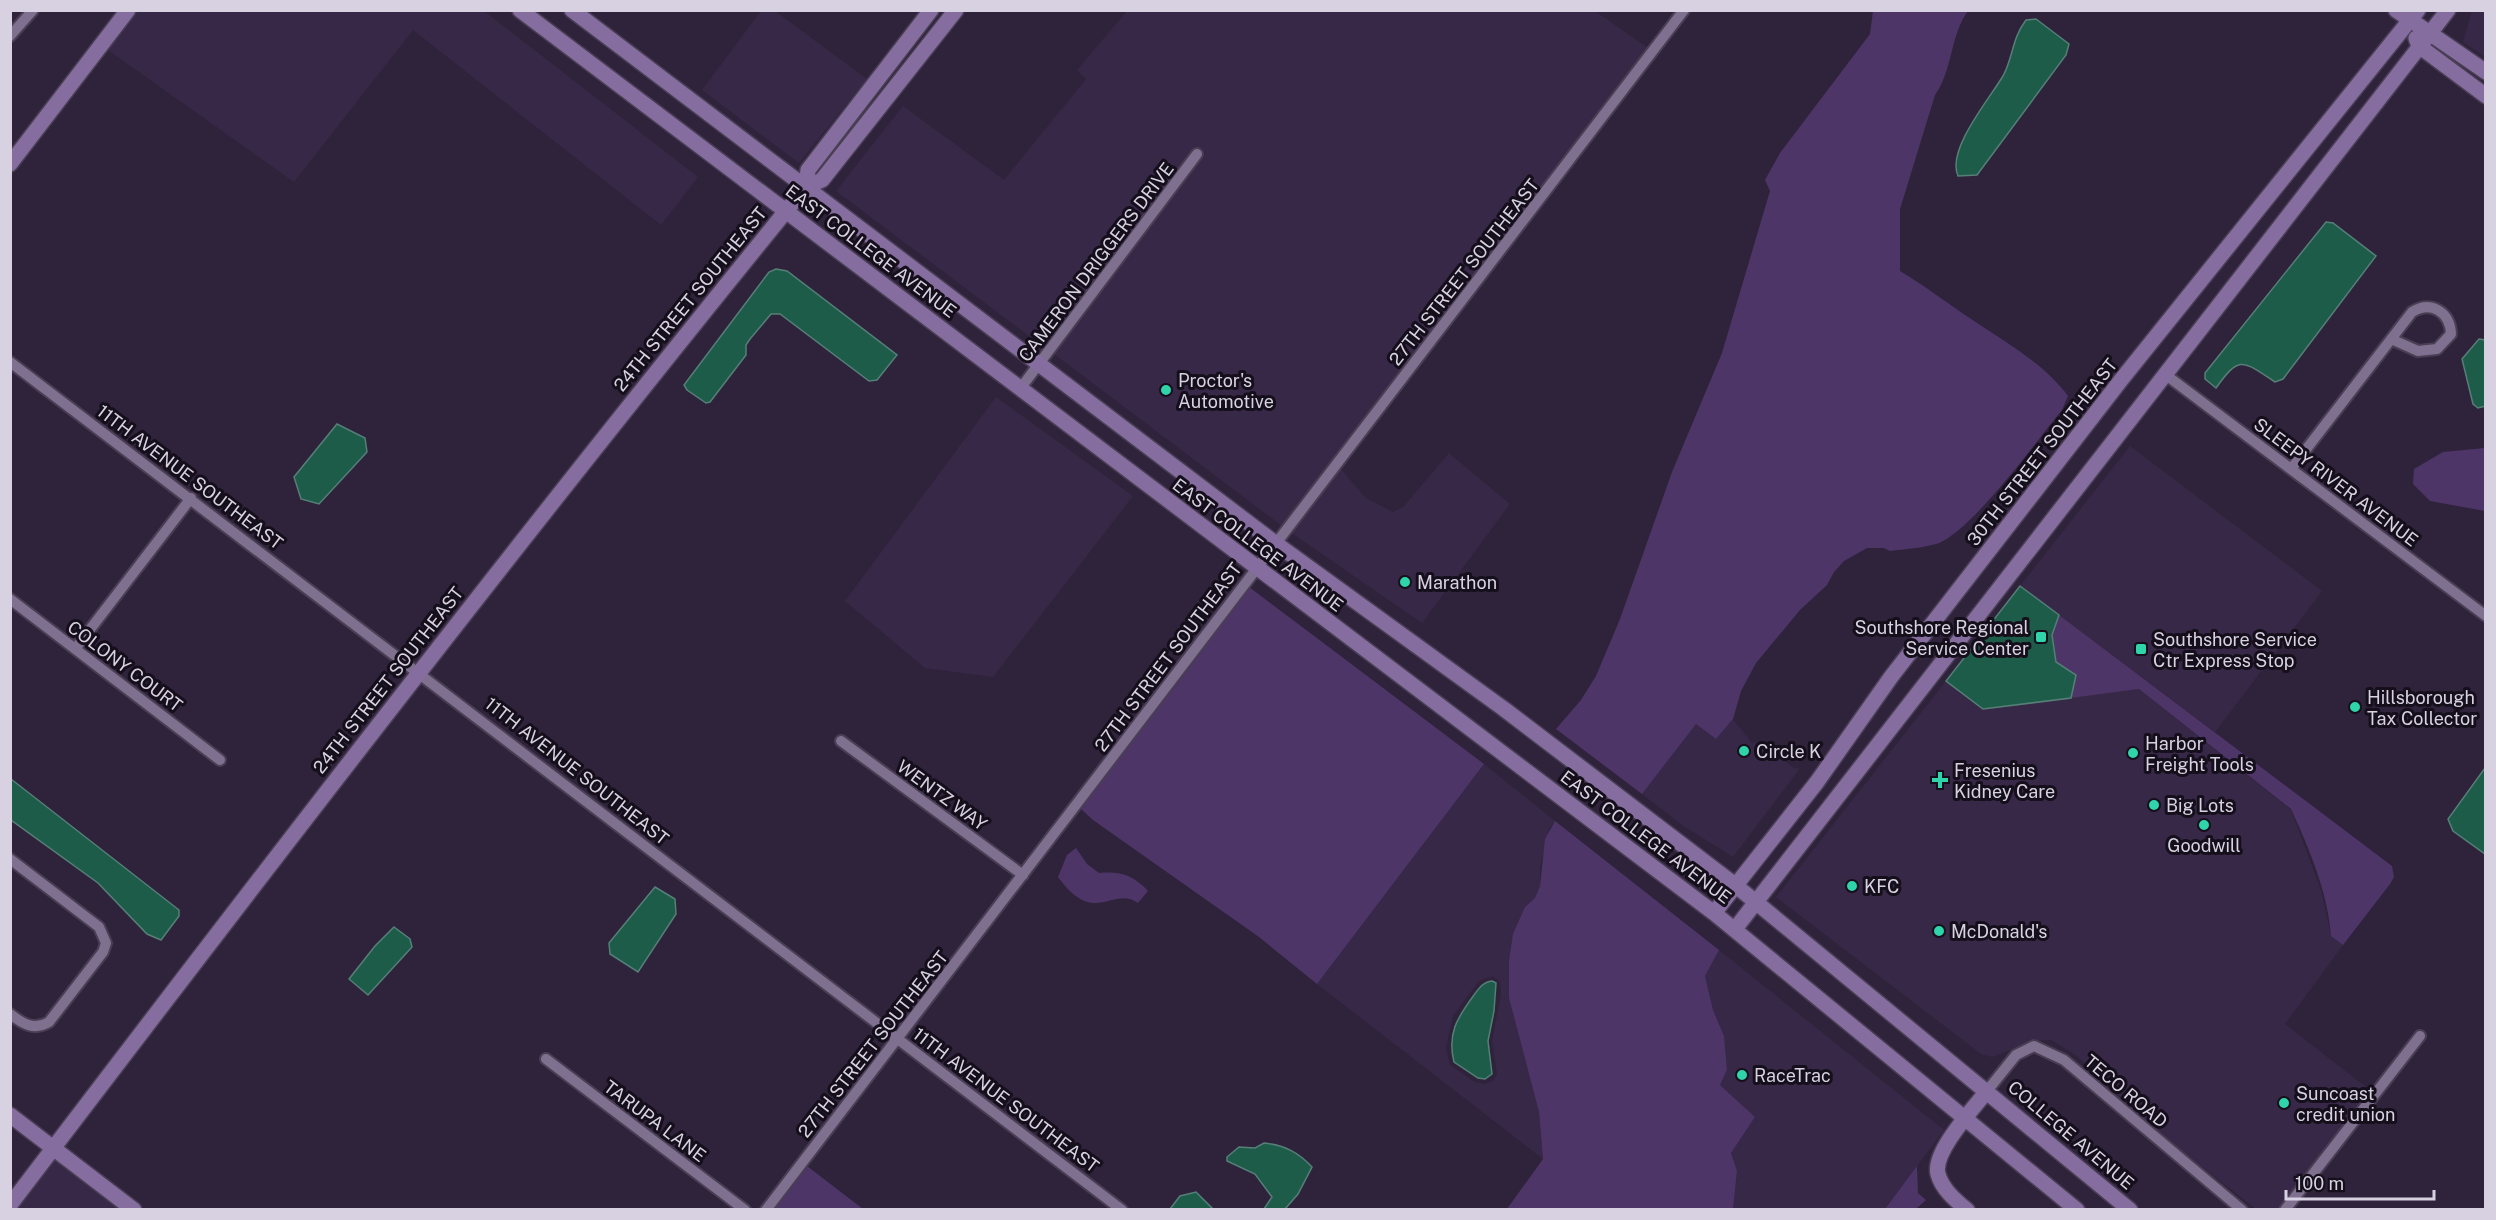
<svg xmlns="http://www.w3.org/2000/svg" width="2496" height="1220" font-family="'Public Sans',sans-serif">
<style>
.built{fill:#372847;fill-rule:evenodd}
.green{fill:#4e3567}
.water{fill:#1e5c4a;stroke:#567f77;stroke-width:1.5}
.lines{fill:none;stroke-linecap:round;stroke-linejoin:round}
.street-casing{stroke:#493e54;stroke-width:14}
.secondary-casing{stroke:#493e54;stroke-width:18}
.street{stroke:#7e708e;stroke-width:10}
.secondary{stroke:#866d9f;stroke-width:15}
.poi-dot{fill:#30d4aa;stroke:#140f1a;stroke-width:2}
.labels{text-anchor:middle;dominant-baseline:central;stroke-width:6;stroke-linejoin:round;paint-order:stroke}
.street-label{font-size:18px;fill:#d8d1e1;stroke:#140f1a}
.poi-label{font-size:18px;fill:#d8d1e1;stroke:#140f1a;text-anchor:start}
</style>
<rect width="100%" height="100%" fill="#2f233b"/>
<path class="built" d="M2472,10L2485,11V57L2463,42Z
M135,11H484L698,177L661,225L413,30L294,182L105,48Z
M761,11H775L867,79L799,163L702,90Z
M1127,11H1595L1651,50L1282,526L1054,354L1205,152L1196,147L1045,348L836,191L903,106L1004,180L1086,79L1077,70Z
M996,397L1133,496L993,677L925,668L845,601Z
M2130,446L2322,591L2215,732L2020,586Z
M1449,453L1510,504L1422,623L1290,532L1340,468L1366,498L1393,512L1404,506Z
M1946,681L1983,709L2139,689L2291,810L2321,890L2331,935L2343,945L2285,1024L2371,1091L2279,1209H2256L2156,1131L2077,1056L2051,1040L2032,1041L1992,1057L1981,1054L1776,897Z
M1733,719L1752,743L1759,741L1795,769L1798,767V771L1733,857L1682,825L1642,794L1696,724L1716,739Z
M1484,764L1555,821L1549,829L1540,868V886L1535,898L1525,907L1509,998L1539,1112L1543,1159L1317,984ZM1493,976L1500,982L1501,994L1492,1041L1497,1074L1493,1081L1484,1084L1475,1082L1450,1065L1446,1048L1453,1016L1479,981Z
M1719,950L1944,1130L1885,1209H1733L1737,1171L1731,1153L1755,1117L1720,1085L1727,1070L1724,1036L1713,1010L1705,976Z
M54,1156L125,1210H13Z"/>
<path class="green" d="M1873,11H1968C1950,35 1953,70 1935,95L1900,209V271C1927,287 1951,306 1977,323C2010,345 2044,364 2068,396L2062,410C2037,440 1970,534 1936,544C1922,548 1905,549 1890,551L1884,548H1867L1844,561L1834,572L1827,585L1800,610L1756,663L1741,691L1733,719L1716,739L1696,724L1642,794L1556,729L1581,700L1596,676L1620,619L1672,472L1722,353L1770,191L1765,180L1780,153L1870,34Z
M2485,448V511L2430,501L2413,484L2414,469L2443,452Z
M1249,587L1484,764L1317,984L1259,937L1093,820L1080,808L1187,671Z
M2059,615L2392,866L2394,877L2390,884L2343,945L2331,936C2328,893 2309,848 2291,809L2139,689L2071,698L2076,675L2056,662L2052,635Z
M1555,821L1719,950L1705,976L1713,1010L1724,1036L1727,1070L1720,1085L1755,1117L1731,1153L1737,1171L1733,1209H1507L1543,1159L1539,1112L1509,998V961L1513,934L1525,907L1535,898L1540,886L1545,839Z
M1076,848L1087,864L1099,873C1121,871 1133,875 1148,891L1138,903C1112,885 1095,928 1058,877L1067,855Z
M807,1166L863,1209H775Z
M1917,1166L1918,1193L1926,1200L1916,1209H1885Z"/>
<path class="water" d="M2036,19L2069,44L2066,55L1977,175L1958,176C1946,150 1990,98 2003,76C2013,58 2012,38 2026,20Z
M2326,222L2333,223L2376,256L2283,379L2275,382C2243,361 2240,354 2216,388L2205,379V373Z
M776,269L787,271L897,355L877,380L869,381L780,314H771L750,339L746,345V355L710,402L706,403L687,390L684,385L769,272Z
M2479,339L2485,340L2486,406L2478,408L2473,404L2462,359Z
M337,424L365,438L367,452L319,504L301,499L294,477Z
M2020,586L2059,615L2052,635L2056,662L2076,675L2071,698L1983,709L1946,681Z
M2485,768V854L2453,831L2448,819Z
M11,779L179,910V916L161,940L147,934L98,883L11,820Z
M655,887L675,899L676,914L638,972L610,954L609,943Z
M394,927L410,939L412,947L368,995L349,979L375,946Z
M1492,981L1496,983L1494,1011L1488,1041L1492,1074L1485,1079L1478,1078L1454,1062C1447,1034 1457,1018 1474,995C1479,988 1483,982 1492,981Z
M1264,1143C1284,1145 1298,1152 1312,1167L1298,1194L1285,1209H1264L1272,1197L1255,1174L1227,1161V1157L1239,1147L1255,1148Z
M1196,1192L1213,1209H1170L1180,1196Z"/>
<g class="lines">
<g class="street-casing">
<path id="street" d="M10,36L33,10
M10,362L1122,1210
M2166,375L2486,616
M1020,389L1197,154
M2291,469L2412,312C2431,300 2450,312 2451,334L2437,349L2418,351L2391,339
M10,599L220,760
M75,649L191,498
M841,741L1023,875
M10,859L99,927L106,943L103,952L49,1022C34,1031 23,1024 10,1014
M546,1059L745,1210
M1987,1091L2016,1055L2034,1046L2064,1060L2242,1210
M766,1210L1684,10
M2285,1210L2420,1036"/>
</g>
<g class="secondary-casing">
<path id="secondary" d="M520,10L1714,913L2077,1210
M572,10L1275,543L1504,709L1735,885L2130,1210
M2396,10L2486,72
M2416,38L2419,46L2486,96
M10,164L128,10
M806,187L808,170L931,10
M1714,913L1817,782L1891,677L2121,380L2418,10
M1735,929L2448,10
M10,1115L134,1210
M10,1205C265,870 521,537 786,211L806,187L822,180L956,10
M1967,1210C1955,1200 1942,1189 1938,1174C1932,1152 1974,1108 1987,1091"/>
</g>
<use href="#street" class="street"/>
<use href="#secondary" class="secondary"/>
</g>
<g class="poi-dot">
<circle cx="1166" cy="390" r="6"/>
<circle cx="1405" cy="582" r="6"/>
<rect x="2035" y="631" width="12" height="12" rx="3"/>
<rect x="2135" y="643" width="12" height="12" rx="3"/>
<circle cx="2355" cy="707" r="6"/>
<circle cx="1744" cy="751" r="6"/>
<circle cx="2133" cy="753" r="6"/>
<path d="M1937 771h6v6h6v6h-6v6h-6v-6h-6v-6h6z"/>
<circle cx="2154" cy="805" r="6"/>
<circle cx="2204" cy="825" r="6"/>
<circle cx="1852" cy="886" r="6"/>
<circle cx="1939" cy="931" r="6"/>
<circle cx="1742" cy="1075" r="6"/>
<circle cx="2284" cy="1103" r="6"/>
</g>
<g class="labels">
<g class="street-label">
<text transform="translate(871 251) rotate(37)">EAST COLLEGE AVENUE</text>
<text transform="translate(1096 262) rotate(-53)">CAMERON DRIGGERS DRIVE</text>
<text transform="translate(1464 272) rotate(-52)">27TH STREET SOUTHEAST</text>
<text transform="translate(690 299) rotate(-51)">24TH STREET SOUTHEAST</text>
<text transform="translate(2042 452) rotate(-52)">30TH STREET SOUTHEAST</text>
<text transform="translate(190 477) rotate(37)">11TH AVENUE SOUTHEAST</text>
<text transform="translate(2336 482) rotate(37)">SLEEPY RIVER AVENUE</text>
<text transform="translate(1258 545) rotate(37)">EAST COLLEGE AVENUE</text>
<text transform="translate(1168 657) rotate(-53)">27TH STREET SOUTHEAST</text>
<text transform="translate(125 666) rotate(37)">COLONY COURT</text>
<text transform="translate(388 680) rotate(-52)">24TH STREET SOUTHEAST</text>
<text transform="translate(577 771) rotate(38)">11TH AVENUE SOUTHEAST</text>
<text transform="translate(942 795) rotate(36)">WENTZ WAY</text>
<text transform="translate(1646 837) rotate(37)">EAST COLLEGE AVENUE</text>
<text transform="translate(873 1044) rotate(-52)">27TH STREET SOUTHEAST</text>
<text transform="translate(2126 1091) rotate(40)">TECO ROAD</text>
<text transform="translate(1006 1100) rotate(37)">11TH AVENUE SOUTHEAST</text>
<text transform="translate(655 1121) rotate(37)">TARUPA LANE</text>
<text transform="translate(2071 1135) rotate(40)">COLLEGE AVENUE</text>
</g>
<g class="poi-label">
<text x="1178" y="380">Proctor's<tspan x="1178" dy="21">Automotive</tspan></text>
<text x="1417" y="582">Marathon</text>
<text x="2029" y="627" text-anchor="end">Southshore Regional<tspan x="2029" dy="21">Service Center</tspan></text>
<text x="2153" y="639">Southshore Service<tspan x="2153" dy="21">Ctr Express Stop</tspan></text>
<text x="2367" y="697">Hillsborough<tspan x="2367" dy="21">Tax Collector</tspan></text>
<text x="2145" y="743">Harbor<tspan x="2145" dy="21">Freight Tools</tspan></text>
<text x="1756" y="751">Circle K</text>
<text x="1954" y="770">Fresenius<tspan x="1954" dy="21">Kidney Care</tspan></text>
<text x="2166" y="805">Big Lots</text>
<text x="2204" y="845" text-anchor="middle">Goodwill</text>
<text x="1864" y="886">KFC</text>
<text x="1951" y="931">McDonald's</text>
<text x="1754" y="1075">RaceTrac</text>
<text x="2296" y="1093">Suncoast<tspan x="2296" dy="21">credit union</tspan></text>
</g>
</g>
<rect width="2496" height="1220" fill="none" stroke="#d8d1e1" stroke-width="24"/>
<path d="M2286 1190v9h148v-9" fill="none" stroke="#d8d1e1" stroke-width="3"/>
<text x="2295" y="1190" font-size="18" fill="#d8d1e1" stroke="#140f1a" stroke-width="4.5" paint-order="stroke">100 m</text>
</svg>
